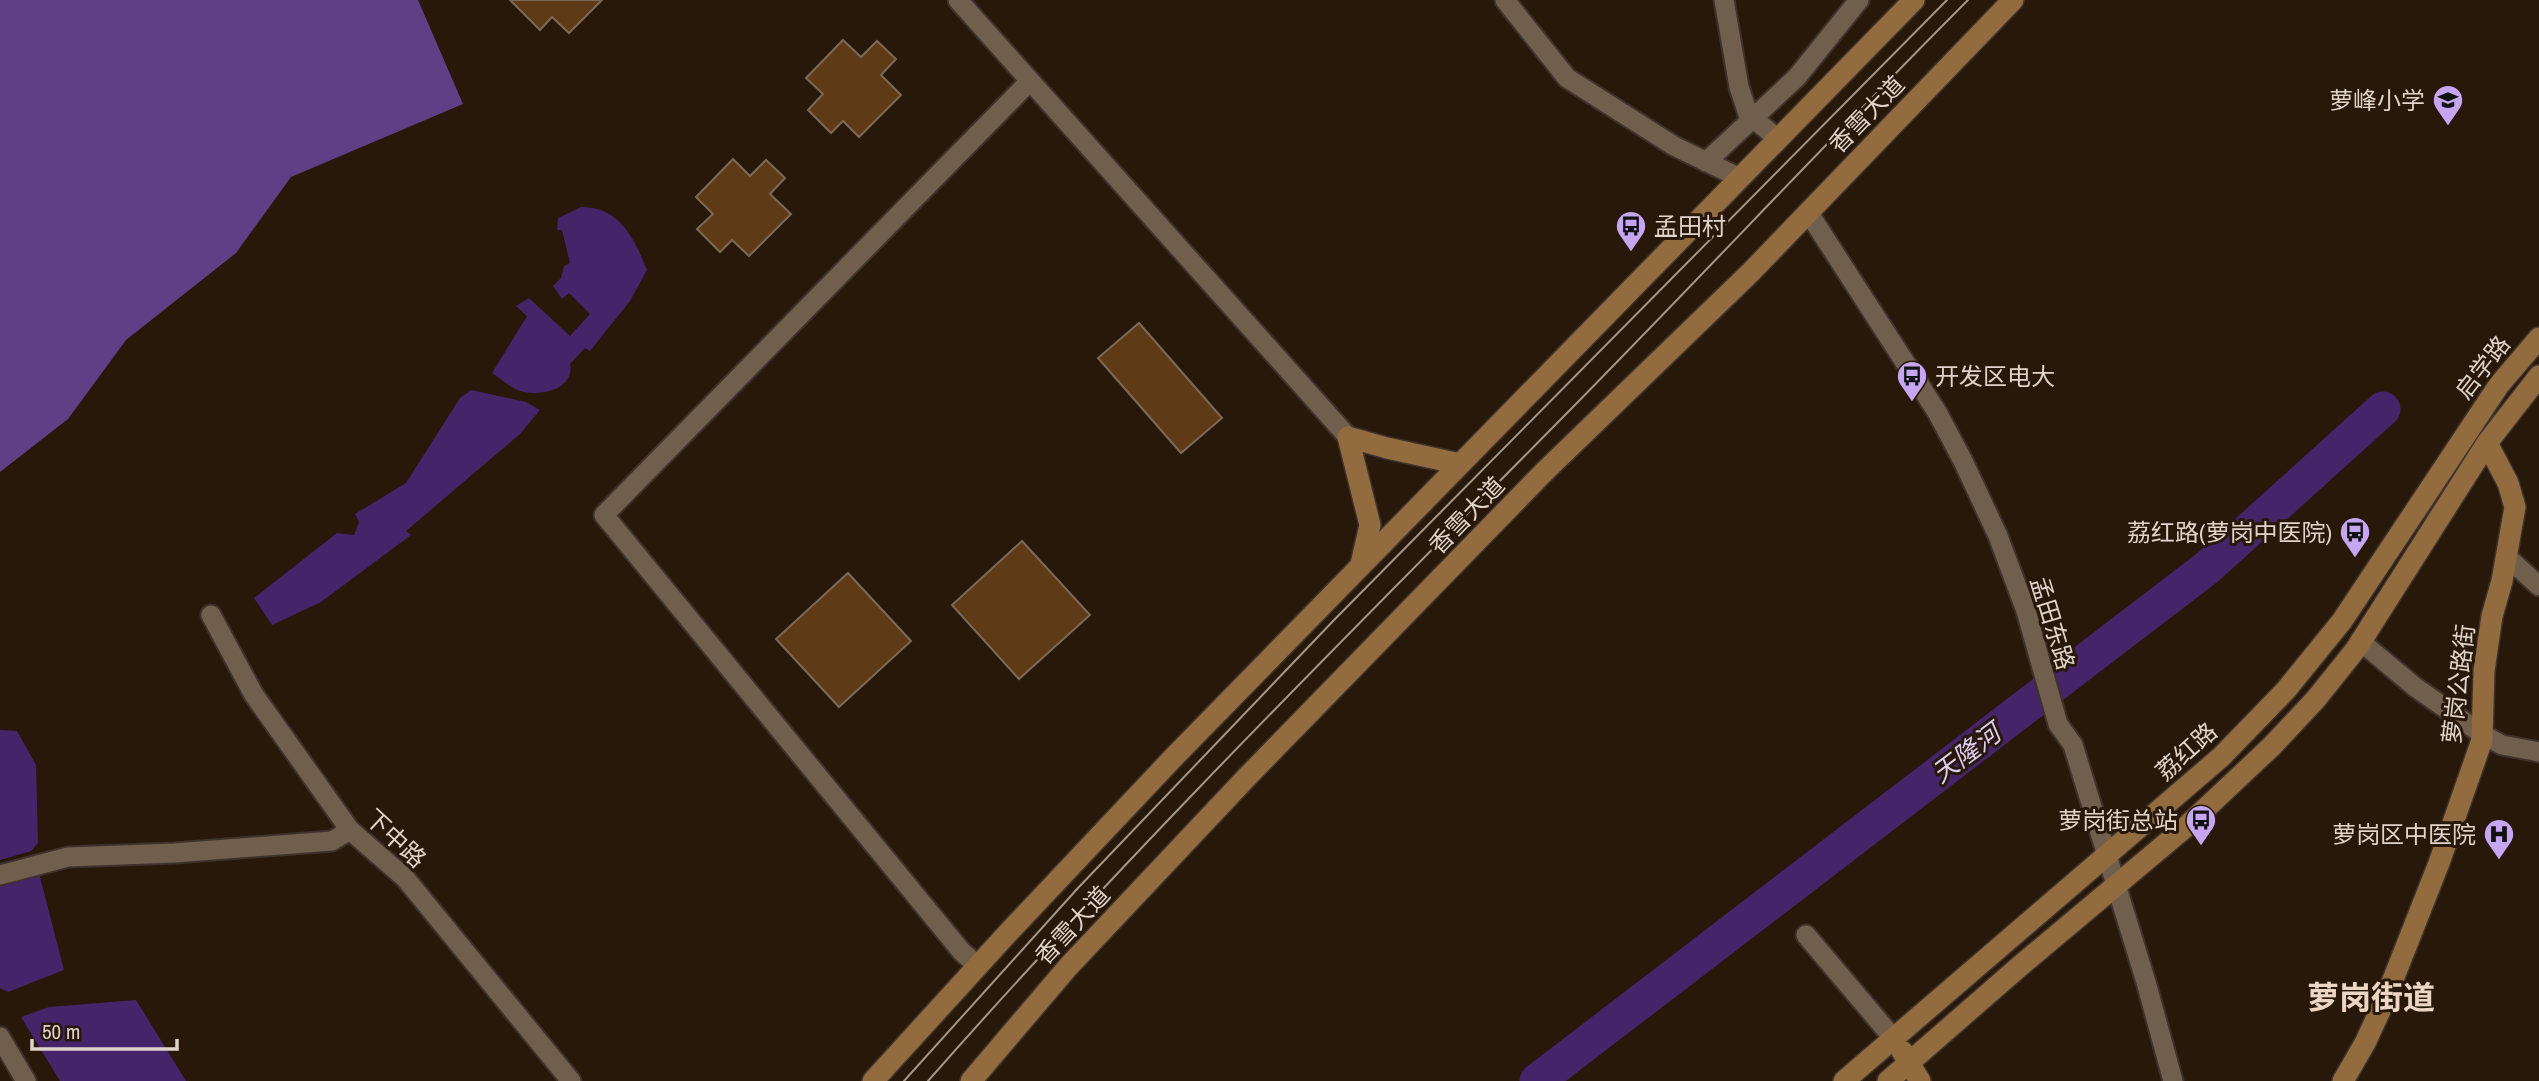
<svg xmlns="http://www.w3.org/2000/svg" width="2539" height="1081" font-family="'Archivo Narrow','Noto Sans SC',sans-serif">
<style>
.forest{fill:#603f86}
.water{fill:#462469}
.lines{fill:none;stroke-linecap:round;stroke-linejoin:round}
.river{stroke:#462469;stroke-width:35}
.building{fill:#5e3b16;stroke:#7c6958;stroke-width:2}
.street-casing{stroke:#3e322d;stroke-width:23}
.secondary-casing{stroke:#3e322d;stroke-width:24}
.street{stroke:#715f4e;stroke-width:19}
.secondary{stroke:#926b3e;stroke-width:21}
.tram{stroke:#a3978c;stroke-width:2}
.labels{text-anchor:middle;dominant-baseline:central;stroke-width:6;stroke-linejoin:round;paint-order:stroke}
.poi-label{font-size:24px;fill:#dfd4cb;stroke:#27180a;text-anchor:end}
.street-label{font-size:24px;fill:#dfd4cb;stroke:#27180a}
.water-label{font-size:26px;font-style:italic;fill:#decdf6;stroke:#27180a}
.district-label{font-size:32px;font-weight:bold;fill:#ecd6c3;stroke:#27180a}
</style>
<rect width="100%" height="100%" fill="#27180a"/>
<path class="forest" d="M0,0H418L463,104L291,177L236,253L126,340L68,419L0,472Z"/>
<path class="water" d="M581,207C620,207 634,238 647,270L630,301L590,351L585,348L570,364C575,392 534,398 515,389C507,384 499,378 492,373L527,316L516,306L529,298L570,336L590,314L569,293L562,299L553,286L561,278L564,266L570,263L562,230H557L558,218Z
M471,390L526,402L540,410L520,434L406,531L411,535L321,602L272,625L254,598L337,533L354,535L359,522L355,514L406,483L460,398Z
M0,730L17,731L36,765L38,843L31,851L0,860Z
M39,873L64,970L8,992L0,988V886Z
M136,1000L186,1081H60L21,1017L49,1007Z"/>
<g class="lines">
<path class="river" d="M1537,1081L2208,567L2383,409"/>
</g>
<path class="building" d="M510,0H602L569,33L552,17L540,30Z
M843,40L861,57L877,41L896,59L881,75L901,95L859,137L843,121L831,133L808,110L823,94L806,78Z
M733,159L750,176L766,160L785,178L770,194L791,214L749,256L732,240L720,252L697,229L713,214L696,197Z
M1139,323L1222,418L1181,453L1098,358Z
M1022,541L1090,615L1019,679L952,605Z
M848,573L911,641L839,707L776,639Z"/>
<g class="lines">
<g class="street-casing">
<path id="street" d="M958,0L1348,437
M1505,0L1567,78L1674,146L1740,178
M1724,0L1739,87L1748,114L1778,139
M1706,162L1797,77L1859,0
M1808,212L1937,412L1963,461L1998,536L2026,611L2058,724L2073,745L2146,982L2173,1081
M2506,556L2539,586
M211,615L254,695L350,830L405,878L571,1081
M2360,641L2415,687L2482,734L2502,745L2539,752
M0,875L68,857L174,853L332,841L350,830
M1806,935L1893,1038
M978,966L962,952L604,515L1030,81
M0,1037L26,1081"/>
</g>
<g class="secondary-casing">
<path id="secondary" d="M1348,437L1370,525L1361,564
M1348,437L1387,448L1460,464
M1902,1051L1920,1081
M873,1081L1007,934L1172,759L1914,0
M971,1081L1068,967L1246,778L1544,472L1751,272L2013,0
M1844,1081L2221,757L2286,690L2342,621L2499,385L2539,338
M1888,1081L2020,966L2188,825L2272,746L2316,699L2356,649L2487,443L2539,376
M2343,1081L2365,1043L2385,1000L2439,863L2482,740L2484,671L2492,616L2502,581L2515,507L2508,483L2487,443"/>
</g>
<use href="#street" class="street"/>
<use href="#secondary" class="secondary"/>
<path class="tram" d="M904,1081L1078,888L1336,618L1947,0
M928,1081C1132,849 1352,631 1569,411C1703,275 1833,135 1968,0"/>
</g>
<defs>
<g id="school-pin" transform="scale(1.575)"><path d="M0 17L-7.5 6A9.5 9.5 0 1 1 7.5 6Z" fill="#c6a6f0" stroke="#27180a"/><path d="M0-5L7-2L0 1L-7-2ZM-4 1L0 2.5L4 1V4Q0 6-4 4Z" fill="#111"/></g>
<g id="bus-pin" transform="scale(1.575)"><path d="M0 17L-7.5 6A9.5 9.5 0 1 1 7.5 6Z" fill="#c6a6f0" stroke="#27180a"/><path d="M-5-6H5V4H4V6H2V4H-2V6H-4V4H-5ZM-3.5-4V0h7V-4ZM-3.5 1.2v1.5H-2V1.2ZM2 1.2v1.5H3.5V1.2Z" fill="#111"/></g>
<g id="hospital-pin" transform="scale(1.575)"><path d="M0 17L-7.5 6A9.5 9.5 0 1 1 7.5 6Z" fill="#c6a6f0" stroke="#27180a"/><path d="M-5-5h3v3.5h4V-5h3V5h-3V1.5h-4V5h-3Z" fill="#111"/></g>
</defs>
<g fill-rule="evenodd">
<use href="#school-pin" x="2448" y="100"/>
<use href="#bus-pin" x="1631" y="226"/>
<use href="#bus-pin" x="1912" y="376"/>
<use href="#bus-pin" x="2355" y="532"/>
<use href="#bus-pin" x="2201" y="820"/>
<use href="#hospital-pin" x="2499" y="834"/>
</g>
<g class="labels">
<g class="poi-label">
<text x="2425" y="100">萝峰小学</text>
<text x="1654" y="226" text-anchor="start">孟田村</text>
<text x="1935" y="376" text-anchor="start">开发区电大</text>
<text x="2332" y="532">荔红路(萝岗中医院)</text>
<text x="2178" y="820">萝岗街总站</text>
<text x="2476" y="834">萝岗区中医院</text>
</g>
<g class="street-label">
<text transform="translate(1866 114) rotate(-46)">香雪大道</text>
<text transform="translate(2482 367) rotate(-52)">启学路</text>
<text transform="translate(1466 515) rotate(-46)">香雪大道</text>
<text transform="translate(2053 623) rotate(73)">孟田东路</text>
<text transform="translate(2458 684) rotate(-83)">萝岗公路街</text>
<text transform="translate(2186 751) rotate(-42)">荔红路</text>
<text transform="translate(396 838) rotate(43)">下中路</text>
<text transform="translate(1072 925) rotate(-47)">香雪大道</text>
</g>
<g class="water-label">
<text transform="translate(1966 753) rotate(-37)">天隆河</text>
</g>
<g class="district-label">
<text x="2371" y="997">萝岗街道</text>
</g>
</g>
<path d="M32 1039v10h145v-10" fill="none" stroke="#dfd4cb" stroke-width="3.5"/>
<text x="42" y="1039" font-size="21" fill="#dfd4cb" stroke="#27180a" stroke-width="5" paint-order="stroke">50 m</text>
</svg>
